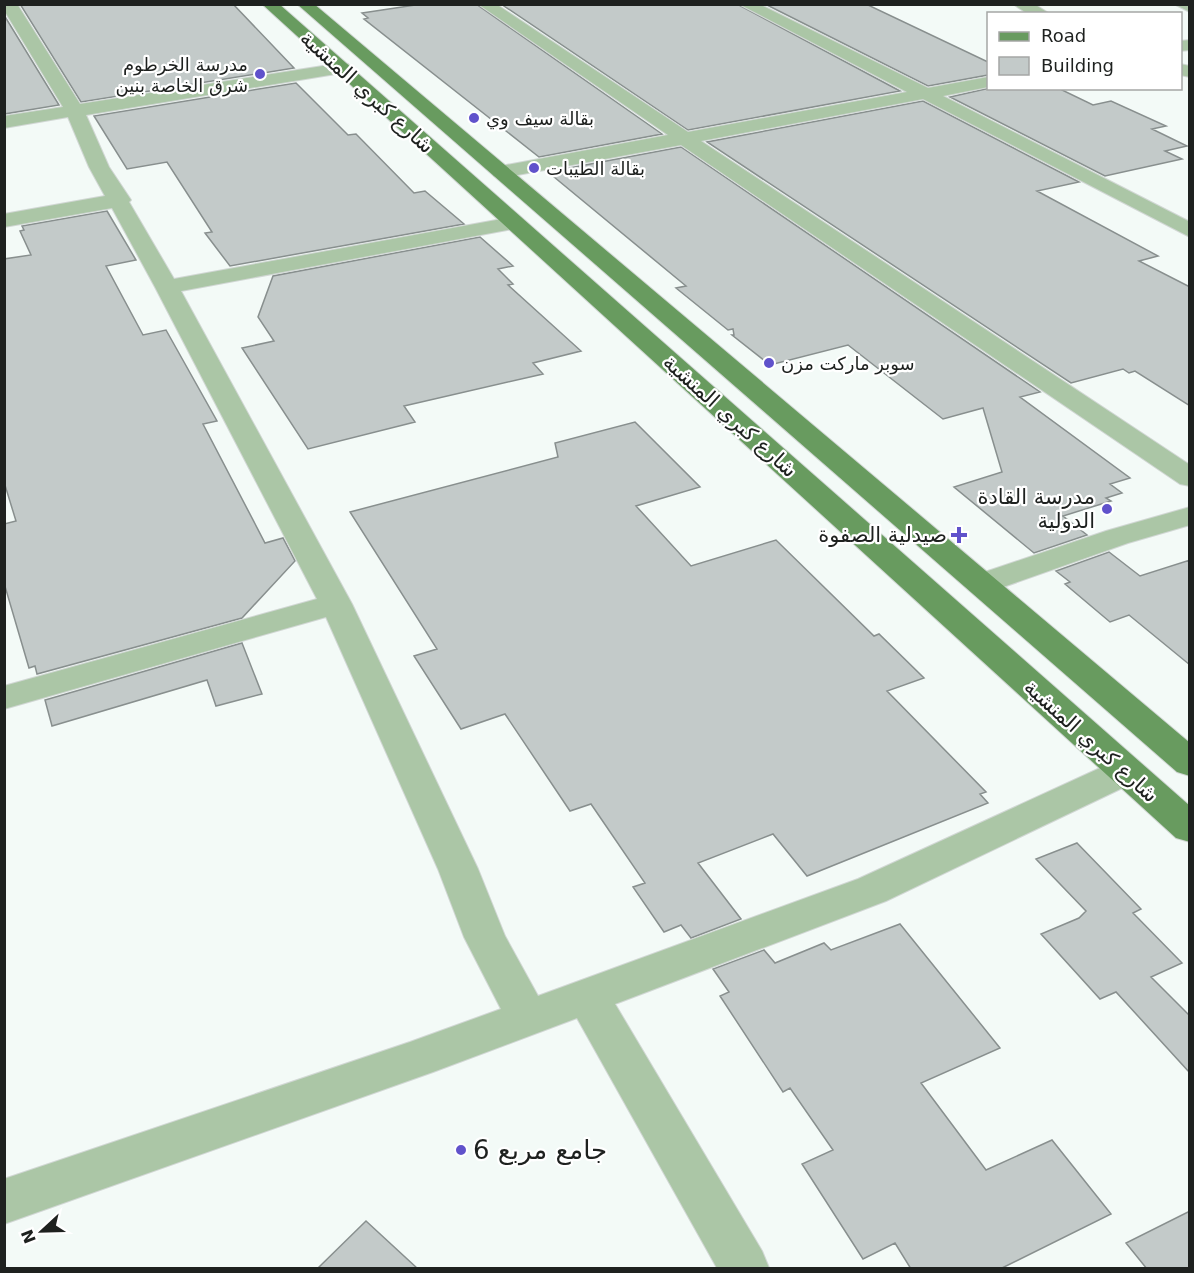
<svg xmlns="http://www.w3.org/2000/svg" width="1194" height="1273" font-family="'DejaVu Sans',Vazirmatn,sans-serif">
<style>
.building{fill:#c3cac9;stroke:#888f8e;stroke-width:1.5}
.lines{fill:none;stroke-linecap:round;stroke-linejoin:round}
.street-casing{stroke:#d1d7d4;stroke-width:2}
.primary-casing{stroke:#d1d7d4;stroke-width:2}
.street{fill:#abc6a6;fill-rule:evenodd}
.primary{fill:#689b5f;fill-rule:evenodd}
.poi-dot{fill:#6052cb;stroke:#fff;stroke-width:2}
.labels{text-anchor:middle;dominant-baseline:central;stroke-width:4.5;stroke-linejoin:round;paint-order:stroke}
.far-poi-label{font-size:18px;fill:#1e211f;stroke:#fff;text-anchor:start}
.street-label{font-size:21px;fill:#1e211f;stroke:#fff}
.poi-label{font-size:21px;fill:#1e211f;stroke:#fff;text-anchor:end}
.near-poi-label{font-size:26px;fill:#1e211f;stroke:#fff;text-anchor:start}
</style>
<rect width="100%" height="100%" fill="#f3faf7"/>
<path class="building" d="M20,4H233L294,68L81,102Z
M422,4H476L662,134L539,157L364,19L368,18L362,13Z
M501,4H737L900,91L688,130Z
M765,4H866L988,62V75L928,86Z
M4,15L59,105L4,114Z
M296,83L348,135L356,134L414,193L425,191L464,224L230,266L205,233L212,232L167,162L127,169L94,116Z
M990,88H1058L1093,105L1111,101L1166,126L1152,129L1187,146L1165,151L1182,159L1105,176L950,97Z
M923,101L1079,182L1037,191L1158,256L1139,261L1190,287V406L1135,371L1129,373L1123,369L1071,383L707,142Z
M681,147L1040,392L1020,397L1130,478L1110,484L1122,493L1106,498L1111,501L1063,516L1087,535L1034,553L954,487L1002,472L983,408L943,419L848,345L770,365L732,335H734L733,329L728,330L676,288L686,286L548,172Z
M107,211L136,260L106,266L143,335L166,330L217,421L203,424L265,543L283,538L295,561L242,618L37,674L35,666L29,668L4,583V524L16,521L4,482V259L31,255L20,231L24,230L22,226Z
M480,237L513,266L498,269L513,284L508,285L581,351L533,363L543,374L404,406L415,422L308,449L242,348L274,341L258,317L273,276Z
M635,422L700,487L636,506L691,566L776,540L874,636L879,634L924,678L887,691L986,792L980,794L988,803L807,876L773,834L698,863L741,919L691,938L681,925L664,932L633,887L645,883L591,804L570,811L505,714L461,729L414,656L437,649L350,512L558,457L555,443Z
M1109,552L1140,576L1190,560V665L1129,615L1110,622L1065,584L1070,582L1056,571Z
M242,643L262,694L216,706L207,680L52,726L45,700Z
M1077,843L1141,909L1133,913L1182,963L1151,977L1190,1016V1073L1116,992L1100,999L1041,934L1079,918L1086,911L1036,859Z
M900,924L1000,1048L921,1083L986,1170L1052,1140L1111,1214L1000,1269H911L895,1243L863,1259L802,1164L833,1150L790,1088L783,1092L720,996L729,992L713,969L764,950L775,963L824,943L831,950Z
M1190,1211V1269H1147L1126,1243Z
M366,1221L418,1269H317Z"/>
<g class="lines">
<g class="street-casing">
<path id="street" d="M4,4H17L80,104L342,63L348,64L351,68L348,72L342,73L86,115L109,167L131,200L129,202L174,279L513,217L521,218L524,223L521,228L513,229L181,291L352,604L478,869L505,936L538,996L858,879L1111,763L1124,759L1137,763L1142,772L1137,781L886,901L615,1004L762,1251L769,1268H717L577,1018L433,1072L4,1224V1179L410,1042L501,1009L464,937L438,869L326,617L4,709V686L317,599L155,287L112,208L4,227V214L105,196L89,167L68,117L4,128V116L63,107L4,10Z
M478,4H496L688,132L907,92L739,4H759L928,88L988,77V87L943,96L1190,222V237L923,99L701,141L1190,465V486L1180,484L681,145L501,178L494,176L491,172L494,168L501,166L668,135Z
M1013,4H1034L1050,14H1028Z
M1174,4H1190V12Z
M1190,40V50L1180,51V41Z
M1180,64L1190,66V77L1180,75Z
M1190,507V525L1128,543L992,591L981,593L970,591L965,584L970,577L1106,531Z"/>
</g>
<g class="primary-casing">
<path id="primary" d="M262,4H279L1190,806V842L1176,838Z
M297,4H314L1190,743V776L1177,772Z"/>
</g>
<use href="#street" class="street"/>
<use href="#primary" class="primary"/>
</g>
<g class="poi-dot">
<circle cx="260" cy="74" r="6"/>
<circle cx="474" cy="118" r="6"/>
<circle cx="534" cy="168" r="6"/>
<circle cx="769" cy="363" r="6"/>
<circle cx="1107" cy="509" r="6"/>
<path d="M956 526h6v6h6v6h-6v6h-6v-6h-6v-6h6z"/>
<circle cx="461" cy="1150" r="6"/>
</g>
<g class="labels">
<g class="far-poi-label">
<text x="248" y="64" text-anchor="end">مدرسة الخرطوم<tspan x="248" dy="21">شرق الخاصة بنين</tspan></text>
<text x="486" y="118">بقالة سيف وي</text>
<text x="546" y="168">بقالة الطيبات</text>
<text x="781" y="363">سوبر ماركت مزن</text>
</g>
<g class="street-label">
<text transform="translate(367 92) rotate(42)">شارع كبري المنشية</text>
<text transform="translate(730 416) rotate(42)">شارع كبري المنشية</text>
<text transform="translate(1091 741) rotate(42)">شارع كبري المنشية</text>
</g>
<g class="poi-label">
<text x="1095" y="497">مدرسة القادة<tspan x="1095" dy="24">الدولية</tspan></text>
<text x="947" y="535">صيدلية الصفوة</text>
</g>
<g class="near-poi-label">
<text x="473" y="1150">جامع مربع 6</text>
</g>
</g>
<rect width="1194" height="1273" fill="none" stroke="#1e211f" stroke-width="12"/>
<rect x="987" y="12" width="195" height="78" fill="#ffffff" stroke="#a5a6a5" stroke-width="1.5"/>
<rect x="999" y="32" width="30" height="9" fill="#689b5f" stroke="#a5a6a5" stroke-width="1.5"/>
<text x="1041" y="42" font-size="18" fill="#1e211f">Road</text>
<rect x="999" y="57" width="30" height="18" fill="#c3cac9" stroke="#a5a6a5" stroke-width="1.5"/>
<text x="1041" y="72" font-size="18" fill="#1e211f">Building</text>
<g transform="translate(42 1231) rotate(248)" stroke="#ffffff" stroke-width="4.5" paint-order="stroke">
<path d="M0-4.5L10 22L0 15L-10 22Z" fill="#1e211f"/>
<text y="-9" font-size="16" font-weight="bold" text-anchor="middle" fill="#1e211f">N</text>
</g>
</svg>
